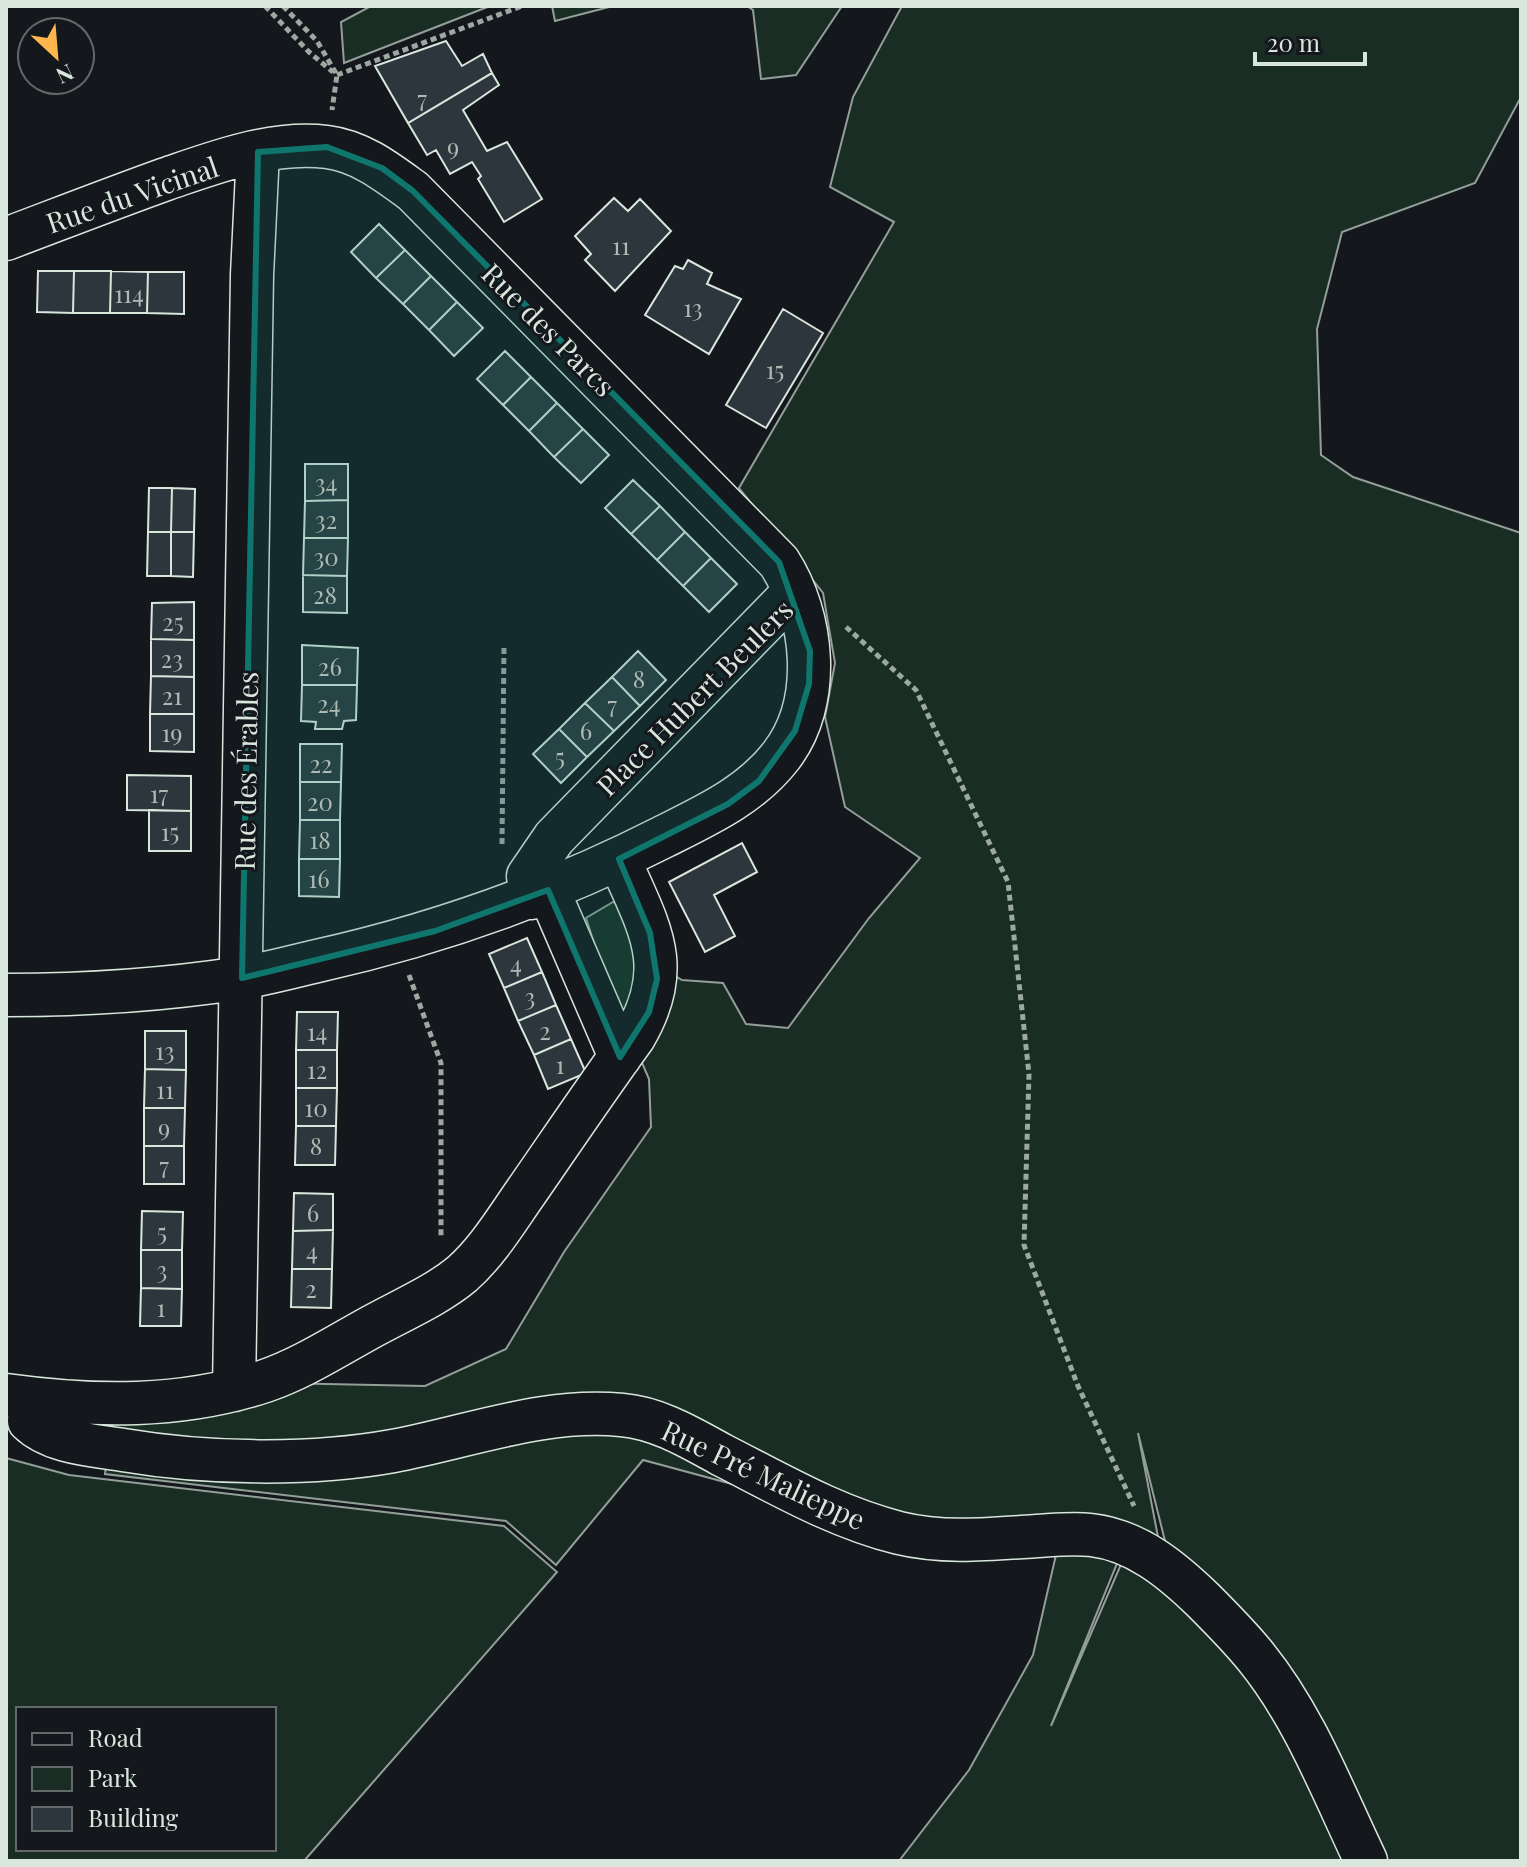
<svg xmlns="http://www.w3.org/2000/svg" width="1527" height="1867" font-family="'Playfair Display',serif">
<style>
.green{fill:#1a2d24;stroke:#939e99;stroke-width:2;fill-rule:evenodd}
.building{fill:#2c363c;stroke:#d8e6dc;stroke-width:2}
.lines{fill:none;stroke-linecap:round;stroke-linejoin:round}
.minor-casing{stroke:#d8e6dc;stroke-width:45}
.path{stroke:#9da8a2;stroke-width:5;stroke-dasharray:6 4;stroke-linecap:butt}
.minor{stroke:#14181c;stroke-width:42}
.marked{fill:#0f766e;fill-opacity:0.2;stroke:#0f766e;stroke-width:6;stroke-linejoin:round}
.labels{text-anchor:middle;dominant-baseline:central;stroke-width:6;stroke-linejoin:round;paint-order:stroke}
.number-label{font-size:24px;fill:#adbab4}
.street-label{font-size:28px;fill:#d8e6dc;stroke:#14181c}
</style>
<rect width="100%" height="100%" fill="#14181c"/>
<path class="green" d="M371,6H490L344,63L341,22Z
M552,6H613L555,21Z
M747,6H842L796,75L761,79L753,10Z
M902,6H1521V97L1475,183L1342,232L1317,329L1321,455L1353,477L1521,533V1861H1381L1299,1693L1277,1659L1257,1633L1213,1584L1166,1545L1138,1433L1159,1542L1122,1551L1051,1726L1125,1555L1202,1614L1294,1727L1353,1861H899L969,1770L1033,1655L1061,1533L971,1532L839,1523L743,1487L643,1460L556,1565L506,1521L105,1474L113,1407L276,1383L425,1386L506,1349L564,1252L651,1127L649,1079L605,977L586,918L613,902L628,905L650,961L682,980L723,983L746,1024L788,1028L869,918L920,858L845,807L825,717L835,663L823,593L739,488L894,222L830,187L853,97Z
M6,1458L69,1475L504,1526L557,1572L304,1861H6ZM274,1709V1849H18V1709Z"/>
<path class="building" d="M446,41L462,66L483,54L492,73L408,123L375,66Z
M492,73L499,85L463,110L487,151L507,142L542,199L504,222L478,179L481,176L472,162L450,174L436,150L427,155L408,123Z
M614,198L628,211L640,199L671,231L615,291L585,260L591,254L575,236Z
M379,224L405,250L376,278L351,252Z
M405,250L431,276L403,304L376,278Z
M688,260L712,273L707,284L741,299L709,354L645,315L675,266L683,269Z
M38,271H74L73,313L37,312Z
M74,271H111L110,313H73Z
M111,271L148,272L147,313H110Z
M148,272H184V314L147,313Z
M431,276L457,302L429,330L403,304Z
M457,302L483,328L454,356L429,330Z
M783,309L823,333L766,428L726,405Z
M505,351L531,377L503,405L477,379Z
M531,377L557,403L529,431L503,405Z
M557,403L583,429L554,457L529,431Z
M583,429L609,455L581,483L554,457Z
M305,464H348V500L305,501Z
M633,480L660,506L631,534L605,508Z
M149,488H172L171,532H148Z
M172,488L195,489L194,532H171Z
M348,500V538H304L305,501Z
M660,506L685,532L657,560L631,534Z
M148,532H171V576H147Z
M171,532H194L193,577L171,576Z
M685,532L711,558L683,586L657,560Z
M304,538H348L347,576L303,575Z
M711,558L737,584L709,612L683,586Z
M303,575L347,576V613L303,612Z
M194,602V640L151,639L152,603Z
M151,639L194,640V677L151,676Z
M302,645L358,648L357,685H302Z
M638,651L666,680L640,706L612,677Z
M151,676L194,677V714H150Z
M612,677L640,706L614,731L585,703Z
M302,685H357L356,720L344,721L342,729H315L316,722L301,721Z
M585,703L614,731L587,757L559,729Z
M150,714H194V752L150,751Z
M559,729L587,757L561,783L533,754Z
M300,744H342L341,782H300Z
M127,775L191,776V811L127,810Z
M300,782H341L340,820H300Z
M149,810L191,811V851H149Z
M300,820H340V859H299Z
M742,843L757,872L714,895L735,936L705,952L669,882Z
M299,859H340L339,897L299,896Z
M527,938L542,972L504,988L489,954Z
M542,972L556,1005L518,1021L504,988Z
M556,1005L571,1039L534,1055L518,1021Z
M297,1012H338L337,1050H296Z
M145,1031H186V1070L145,1069Z
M571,1039L586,1073L548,1089L534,1055Z
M296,1050H337V1088H296Z
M145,1069L186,1070L185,1108H144Z
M296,1088H337L336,1126H296Z
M144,1108H185L184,1146H144Z
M296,1126H336L335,1165H295Z
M144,1146H184V1184H144Z
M294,1193L333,1194V1230L293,1231Z
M142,1211L183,1212L182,1250H141Z
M333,1230L332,1269H292L293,1231Z
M141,1250H182V1289L141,1288Z
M292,1269H332L331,1308L291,1307Z
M141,1288L182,1289L181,1326H140Z"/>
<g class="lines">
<g class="minor-casing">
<path id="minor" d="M6,239C59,219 113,198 166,179C216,162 273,140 327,147C360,151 387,172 413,191L779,562C814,616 823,702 781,756C751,795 707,815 663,837C553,893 438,934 317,961C292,967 266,974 241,978C163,990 84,995 6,995
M548,890L620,1057
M531,898L528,876L554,838L794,592
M234,1390L252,275L258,152
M6,1395C93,1407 181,1409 265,1381C303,1368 338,1345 373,1326C402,1310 437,1295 462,1274C488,1251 507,1219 526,1192C562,1140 597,1088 634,1037C676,966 649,928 619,859
M30,1398L29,1421C52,1443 92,1445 123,1450C206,1464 310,1466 393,1451C468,1437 545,1407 622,1415C658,1418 691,1438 722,1455C779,1484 835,1517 899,1533C944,1544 991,1539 1037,1536C1055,1535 1073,1533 1091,1535C1136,1540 1172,1570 1203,1600C1221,1618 1240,1637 1256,1657C1304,1716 1333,1792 1366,1861"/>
</g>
<path class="path" d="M265,6L309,52L333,72
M283,6L317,41L337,75L332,110
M337,75L522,6
M846,627L916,690L1008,882L1029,1074L1024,1245L1078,1386L1134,1506
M502,844L504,645
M409,975L441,1063V1239"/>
<use href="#minor" class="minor"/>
</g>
<path class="marked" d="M327,147L382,168L413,191L779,562L810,651L809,684L795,731L759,781L728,804L619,859L650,933L657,979L649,1012L620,1057L548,890L435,931L242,978L258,152Z"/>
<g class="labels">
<g class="number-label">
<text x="422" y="98">7</text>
<text x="453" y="146">9</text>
<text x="621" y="245">11</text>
<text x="129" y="293">114</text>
<text x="693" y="307">13</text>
<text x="775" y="369">15</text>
<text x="326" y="482">34</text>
<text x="326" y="519">32</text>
<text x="326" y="556">30</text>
<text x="325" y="594">28</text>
<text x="173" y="621">25</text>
<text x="172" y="658">23</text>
<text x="330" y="666">26</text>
<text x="639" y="678">8</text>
<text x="172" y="695">21</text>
<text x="329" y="703">24</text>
<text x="612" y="704">7</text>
<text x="586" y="730">6</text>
<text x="172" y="732">19</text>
<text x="560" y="756">5</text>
<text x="321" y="763">22</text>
<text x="159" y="793">17</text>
<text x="320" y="801">20</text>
<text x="170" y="831">15</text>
<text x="320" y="839">18</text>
<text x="319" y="878">16</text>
<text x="516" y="963">4</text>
<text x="530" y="996">3</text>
<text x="545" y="1030">2</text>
<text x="317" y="1031">14</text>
<text x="165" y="1050">13</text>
<text x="560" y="1064">1</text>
<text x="317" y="1069">12</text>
<text x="165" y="1089">11</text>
<text x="316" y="1107">10</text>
<text x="164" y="1127">9</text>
<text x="316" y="1145">8</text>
<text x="164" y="1165">7</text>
<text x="313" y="1212">6</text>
<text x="162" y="1231">5</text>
<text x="312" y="1250">4</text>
<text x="162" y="1269">3</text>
<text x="311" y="1288">2</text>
<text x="161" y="1307">1</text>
</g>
<g class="street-label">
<text transform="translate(132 194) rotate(-19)">Rue du Vicinal</text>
<text transform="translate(549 329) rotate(45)">Rue des Parcs</text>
<text transform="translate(694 697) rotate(-45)">Place Hubert Beulers</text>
<text transform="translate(245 771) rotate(-89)">Rue des Érables</text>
<text transform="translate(764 1474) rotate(25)">Rue Pré Malieppe</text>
</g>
</g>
<rect width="1527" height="1867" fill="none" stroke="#d8e6dc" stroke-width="16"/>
<rect x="16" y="1707" width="260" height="144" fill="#14181c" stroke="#626a69" stroke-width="2"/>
<rect x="32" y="1733" width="40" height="12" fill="#14181c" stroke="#626a69" stroke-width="2"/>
<text x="88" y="1747" font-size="24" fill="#d8e6dc">Road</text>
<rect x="32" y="1767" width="40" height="24" fill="#1a2d24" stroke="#626a69" stroke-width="2"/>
<text x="88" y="1787" font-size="24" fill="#d8e6dc">Park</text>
<rect x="32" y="1807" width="40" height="24" fill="#2c363c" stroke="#626a69" stroke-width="2"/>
<text x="88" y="1827" font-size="24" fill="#d8e6dc">Building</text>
<g transform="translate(56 56) rotate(154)"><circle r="38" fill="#14181c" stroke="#626a69" stroke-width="2"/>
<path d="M0-6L14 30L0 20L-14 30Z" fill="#ffb74d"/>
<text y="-12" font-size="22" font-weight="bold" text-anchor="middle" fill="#d8e6dc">N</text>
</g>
<path d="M1255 52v12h110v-12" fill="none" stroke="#d8e6dc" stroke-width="4"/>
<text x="1267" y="52" font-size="24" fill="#d8e6dc" stroke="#14181c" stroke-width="6" paint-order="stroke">20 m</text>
</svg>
